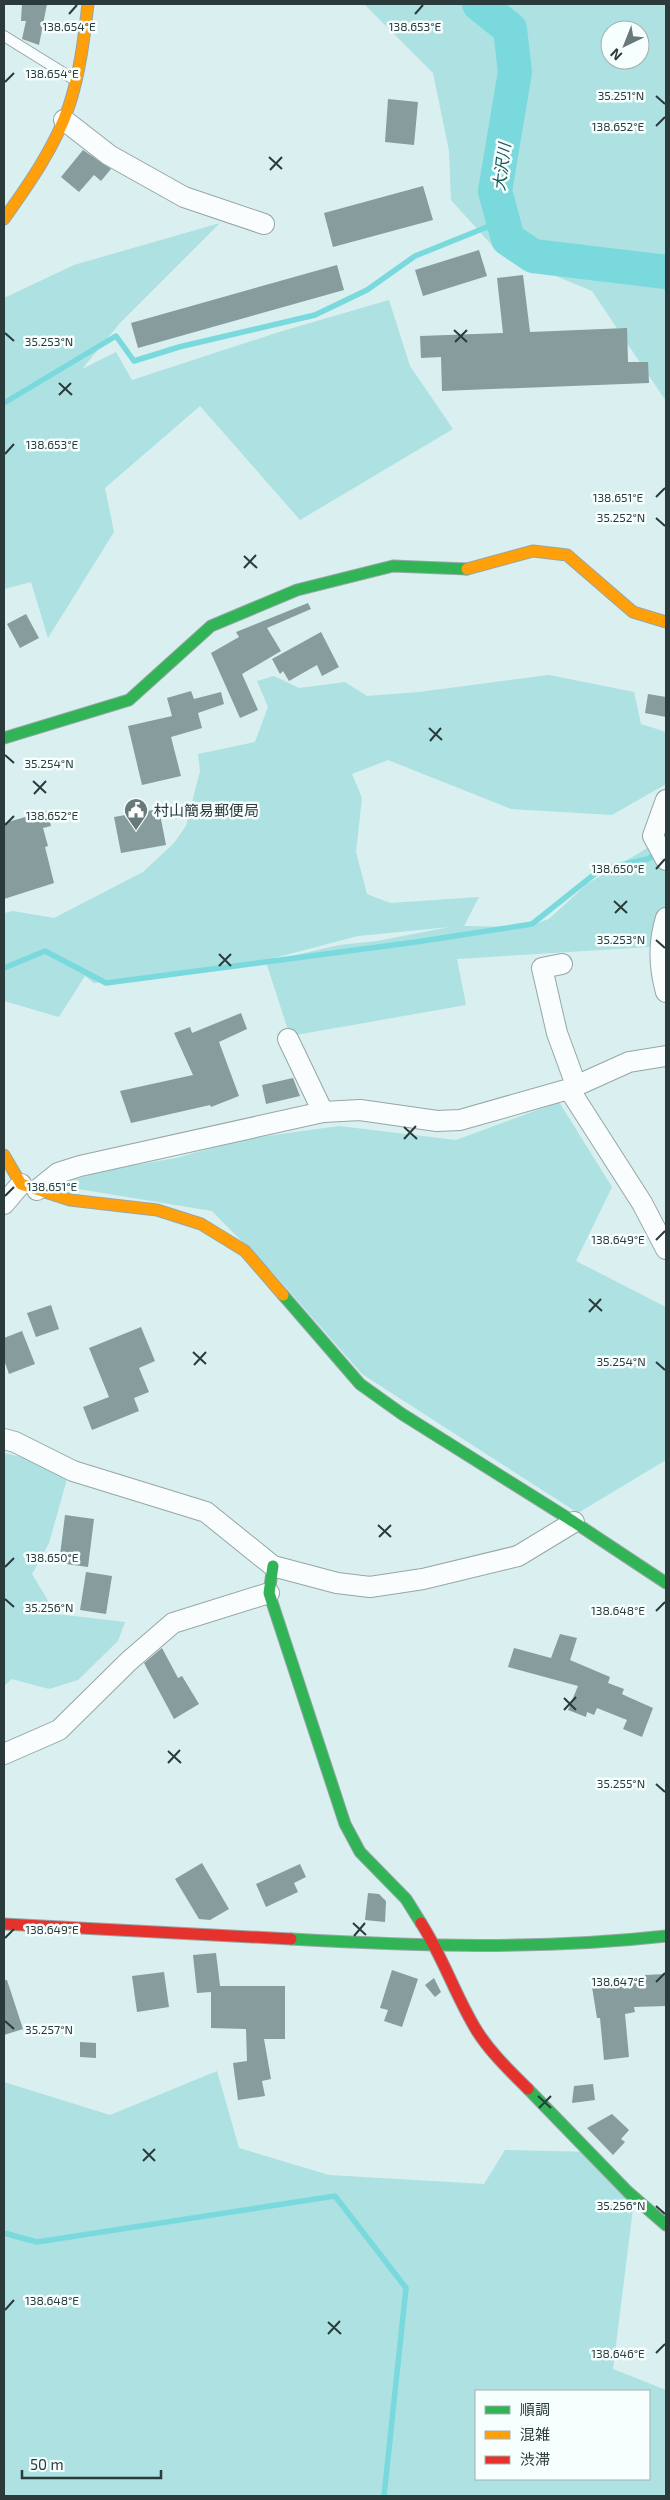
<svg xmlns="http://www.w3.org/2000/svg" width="670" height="2500" font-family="'Exo 2','Noto Sans JP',sans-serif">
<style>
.green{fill:#ade1e2;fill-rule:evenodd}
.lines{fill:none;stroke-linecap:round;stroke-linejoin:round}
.stream{stroke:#79d9dc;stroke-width:5.5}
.river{stroke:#79d9dc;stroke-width:34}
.building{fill:#869c9d}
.lane-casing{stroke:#96a6a6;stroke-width:12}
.street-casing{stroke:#96a6a6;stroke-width:22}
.fast-casing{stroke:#96a6a6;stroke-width:13}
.slow-casing{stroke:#96a6a6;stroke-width:13}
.jam-casing{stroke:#96a6a6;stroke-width:13}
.lane{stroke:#f9fdfd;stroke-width:10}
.street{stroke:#f9fdfd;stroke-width:20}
.fast{stroke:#30b455;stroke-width:11}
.slow{stroke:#ff9f0a;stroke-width:11}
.jam{stroke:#e5322d;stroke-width:11}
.ticks{fill:none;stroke:#2b3a3b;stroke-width:2}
.labels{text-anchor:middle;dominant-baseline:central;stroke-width:5;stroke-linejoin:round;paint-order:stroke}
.poi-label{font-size:15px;fill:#2b3a3b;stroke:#f6fefe;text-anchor:start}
.water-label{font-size:16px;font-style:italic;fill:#215859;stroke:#f6fefe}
.ticks-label{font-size:12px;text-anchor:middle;fill:#2b3a3b;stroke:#f6fefe;stroke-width:5;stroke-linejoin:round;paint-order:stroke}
</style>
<rect width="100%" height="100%" fill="#daefef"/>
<path class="green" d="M364,4H666V401L592,291L498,252L451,200L449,151L433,73ZM610,30H640V60H610Z
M220,223L120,323L82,369L116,352L132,380L279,332L389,300L410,366L453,429L300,520L200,406L105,488L114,532L48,638L31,582L4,589V298L74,265Z
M549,675L634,692L641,724L666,732V784L612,815L511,809L388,760L352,774L362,798L356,852L367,894L390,903L479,897L464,926L526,927L549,919L587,884L654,844L666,812V946L457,959L466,1005L290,1036L266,962L339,945L377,941L450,927L358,936L259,962L94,983L85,976L59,1017L4,1001V913L13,911L54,918L143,872L174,843L186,826L200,771L198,754L255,742L268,707L257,681L274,676L299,688L345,682L367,696L419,692Z
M559,1102L612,1187L576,1261L666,1307V1460L578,1513L362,1374L275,1275L212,1211L66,1187L70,1181L106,1170L176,1158L244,1139L339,1126L456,1140Z
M4,1453L46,1463L67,1479L49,1543L32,1574L56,1614L125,1622L118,1641L78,1680L49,1689L12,1679L4,1686Z
M217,2071L239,2148L329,2175L484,2184L505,2150L593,2152L633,2208L613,2369L666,2390V2496H4V2082L110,2115ZM476,2391H649V2479H476Z"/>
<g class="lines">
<path class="stream" d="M4,403L116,336L134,361L179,347L315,315L367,290L415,256L502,221
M4,968L45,951L106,983L416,942L532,924L601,869L648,859L659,851
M4,2233L37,2242L335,2196L406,2288L384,2496"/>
<path class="river" d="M479,4L510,29L515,72L495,191L508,239L533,256L666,272"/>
</g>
<path class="building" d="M22,4H47L39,45L22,39L26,21H21Z
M388,99L418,102L414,145L385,142Z
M83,150L111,169L101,181L94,175L79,192L61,177Z
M423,186L433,220L333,247L324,213Z
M479,250L487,276L423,296L415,270Z
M337,265L344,290L138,348L131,323Z
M523,275L530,332L627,328L628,362H648L649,383L442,391L441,357L421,358L420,336L503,333L497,278Z
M308,603L311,609L267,628L281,651L242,674L258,710L240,718L211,653L239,637L236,632Z
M26,614L39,638L20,648L7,624Z
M321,632L339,667L322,676L317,665L289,681L283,671L280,674L272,659Z
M191,691L194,699L221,692L224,704L198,713L202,728L171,737L181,776L142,785L128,726L172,716L167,698Z
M648,694L666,697V717L645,713Z
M159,809L166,845L121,853L114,817Z
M47,811L51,826L43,828L48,846L45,847L54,883L4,899V823Z
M241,1013L247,1029L219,1042L239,1096L211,1107L210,1105L131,1123L120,1091L193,1075L174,1033L190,1027L192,1033Z
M293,1078L300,1096L266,1104L262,1085Z
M51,1305L59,1329L36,1337L27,1313Z
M141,1327L155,1361L139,1368L149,1392L134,1398L139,1411L92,1430L83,1407L109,1397L89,1348Z
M22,1331L35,1364L9,1374L4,1360V1338Z
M65,1515L94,1519L88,1567L59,1563Z
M86,1572L112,1576L106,1614L80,1610Z
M560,1634L577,1638L570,1660L610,1677L608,1683L624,1689L622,1694L626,1696L653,1708L642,1737L623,1729L627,1720L597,1708L594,1715L587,1712L586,1717L568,1710L578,1686L508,1667L514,1648L551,1658Z
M162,1648L178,1678L182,1676L199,1704L174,1719L144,1663Z
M202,1863L229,1909L210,1920L199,1919L175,1879Z
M300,1864L306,1877L294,1883L298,1892L266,1907L256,1884Z
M368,1893L379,1894L386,1901L385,1922L365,1920Z
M216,1953L220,1986H285V2039H264L271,2079L262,2081L265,2096L238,2100L233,2063L247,2061L246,2029L211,2028V1992L197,1993L193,1955Z
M392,1970L418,1979L402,2027L384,2021L388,2010L380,2008Z
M164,1972L169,2007L137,2012L132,1976Z
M666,1974V2006L634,2007L635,2012L625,2014L629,2057L604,2060L600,2018H597L592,1987L645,1978V1975Z
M434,1978L441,1992L435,1997L425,1985Z
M4,1980H7L23,2029L4,2035Z
M80,2042L96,2043V2058L80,2057Z
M593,2084L595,2100L572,2103L574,2086Z
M612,2114L629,2130L621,2139L625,2142L613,2155L587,2128Z"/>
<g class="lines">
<g class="lane-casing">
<path id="lane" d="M4,36L75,80"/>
</g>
<g class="street-casing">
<path id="street" d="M64,120L109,155L184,197L264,224
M666,800L653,836L666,860
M666,918C658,943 659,967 666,992
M562,964L542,968L557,1033L576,1085
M288,1039L323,1112
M569,1089L642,1203L666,1249
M37,1190L58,1173L80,1166L323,1112L360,1110L437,1121L460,1120L569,1089L629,1062L666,1056
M4,1204L21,1184
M4,1439L15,1442L73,1471L206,1512L273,1566L337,1583L370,1587L423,1579L518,1556L574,1522
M4,1754L59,1730L129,1661L173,1623L269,1593"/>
</g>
<g class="fast-casing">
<path id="fast" d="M4,738L129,700L211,626L297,590L393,566L467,569
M283,1295L360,1384L402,1414L574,1522L666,1583
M273,1566L269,1593L345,1824L360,1852L406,1899L421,1923
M291,1939C416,1946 541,1950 666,1936
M528,2089L628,2192L666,2225"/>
</g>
<g class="slow-casing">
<path id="slow" d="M4,219C29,184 55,147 69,106C80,73 84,38 88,4
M467,569L533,551L567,555L633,612L666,622
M4,1155L21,1184L70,1200L157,1210L201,1224L245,1251L283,1295"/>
</g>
<g class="jam-casing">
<path id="jam" d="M421,1923C443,1957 456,1997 477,2031C491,2053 510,2071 528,2089
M4,1924L291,1939"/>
</g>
<use href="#lane" class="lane"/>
<use href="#street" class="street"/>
<use href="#fast" class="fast"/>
<use href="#slow" class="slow"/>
<use href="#jam" class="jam"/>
</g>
<path class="ticks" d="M69,14L77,5M415,14L423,5M5,82L14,73M656,96L665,104M656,126L665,117M269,157L282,169M270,170L282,157M454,330L467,342M5,333L14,341M455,342L467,330M59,383L72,395M59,395L71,383M5,454L14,444M656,497L665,488M656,518L665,526M244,556L257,568M244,568L256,555M429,728L442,740M430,741L441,728M5,755L14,763M33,781L46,793M34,794L46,781M5,825L14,816M656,869L665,859M614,901L627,913M615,913L627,901M656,940L665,948M219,954L231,966M219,966L231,954M404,1127L417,1139M404,1139L416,1126M5,1196L14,1187M656,1240L665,1231M589,1299L602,1311M589,1312L601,1299M193,1352L206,1364M656,1362L665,1370M194,1365L206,1352M378,1525L391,1537M379,1537L391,1525M5,1567L14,1558M5,1599L14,1607M656,1611L665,1602M564,1698L576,1710M564,1710L576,1697M168,1751L181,1763M168,1763L180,1750M656,1784L665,1792M353,1923L366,1935M354,1936L365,1923M5,1938L14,1929M656,1982L665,1973M5,2021L14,2029M538,2096L551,2108M539,2108L551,2096M143,2149L155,2161M143,2161L155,2149M656,2206L665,2214M5,2310L14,2300M328,2322L341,2334M328,2334L340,2321M656,2353L665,2344"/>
<defs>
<g id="civic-pin" transform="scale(1.25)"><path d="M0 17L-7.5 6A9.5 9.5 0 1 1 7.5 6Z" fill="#68797a" stroke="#f6fefe"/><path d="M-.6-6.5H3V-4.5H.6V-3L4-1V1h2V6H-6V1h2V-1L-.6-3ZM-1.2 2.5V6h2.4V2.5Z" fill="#fff"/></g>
</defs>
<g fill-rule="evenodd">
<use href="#civic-pin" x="136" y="810"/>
</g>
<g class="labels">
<g class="poi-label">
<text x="154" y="810">村山簡易郵便局</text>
</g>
<g class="water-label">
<text transform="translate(501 167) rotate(-83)">大沢川</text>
</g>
</g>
<g class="ticks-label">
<text x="69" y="31">138.654°E</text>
<text x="415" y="31">138.653°E</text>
<text x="52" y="78">138.654°E</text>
<text x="621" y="100">35.251°N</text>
<text x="618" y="131">138.652°E</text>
<text x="49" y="346">35.253°N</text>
<text x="52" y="449">138.653°E</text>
<text x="618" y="502">138.651°E</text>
<text x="621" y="522">35.252°N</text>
<text x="49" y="768">35.254°N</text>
<text x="52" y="820">138.652°E</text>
<text x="618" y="873">138.650°E</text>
<text x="621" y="944">35.253°N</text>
<text x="52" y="1191">138.651°E</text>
<text x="618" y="1244">138.649°E</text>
<text x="621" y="1366">35.254°N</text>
<text x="52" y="1562">138.650°E</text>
<text x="49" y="1612">35.256°N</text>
<text x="618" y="1615">138.648°E</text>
<text x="621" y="1788">35.255°N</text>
<text x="52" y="1934">138.649°E</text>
<text x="618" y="1986">138.647°E</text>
<text x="49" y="2034">35.257°N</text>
<text x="621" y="2210">35.256°N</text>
<text x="52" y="2305">138.648°E</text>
<text x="618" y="2358">138.646°E</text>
</g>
<rect width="670" height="2500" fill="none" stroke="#2b3a3b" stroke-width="10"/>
<rect x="475" y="2390" width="175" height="90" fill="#f6fefe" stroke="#a5b0b0"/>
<rect x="485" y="2406" width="25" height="8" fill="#30b455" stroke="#a5b0b0"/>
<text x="520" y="2415" font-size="15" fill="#2b3a3b">順調</text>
<rect x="485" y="2431" width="25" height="8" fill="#ff9f0a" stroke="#a5b0b0"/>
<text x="520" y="2440" font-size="15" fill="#2b3a3b">混雑</text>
<rect x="485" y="2456" width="25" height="8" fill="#e5322d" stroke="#a5b0b0"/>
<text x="520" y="2465" font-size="15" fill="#2b3a3b">渋滞</text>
<g transform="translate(625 45) rotate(223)"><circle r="24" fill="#f6fefe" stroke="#a5b0b0"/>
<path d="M0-4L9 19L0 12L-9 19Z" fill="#68797a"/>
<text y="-8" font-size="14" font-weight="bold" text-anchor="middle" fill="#2b3a3b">N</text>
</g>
<path d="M22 2470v8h139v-8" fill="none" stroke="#2b3a3b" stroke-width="2.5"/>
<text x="30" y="2470" font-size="15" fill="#2b3a3b" stroke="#f6fefe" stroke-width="4" paint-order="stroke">50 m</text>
</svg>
